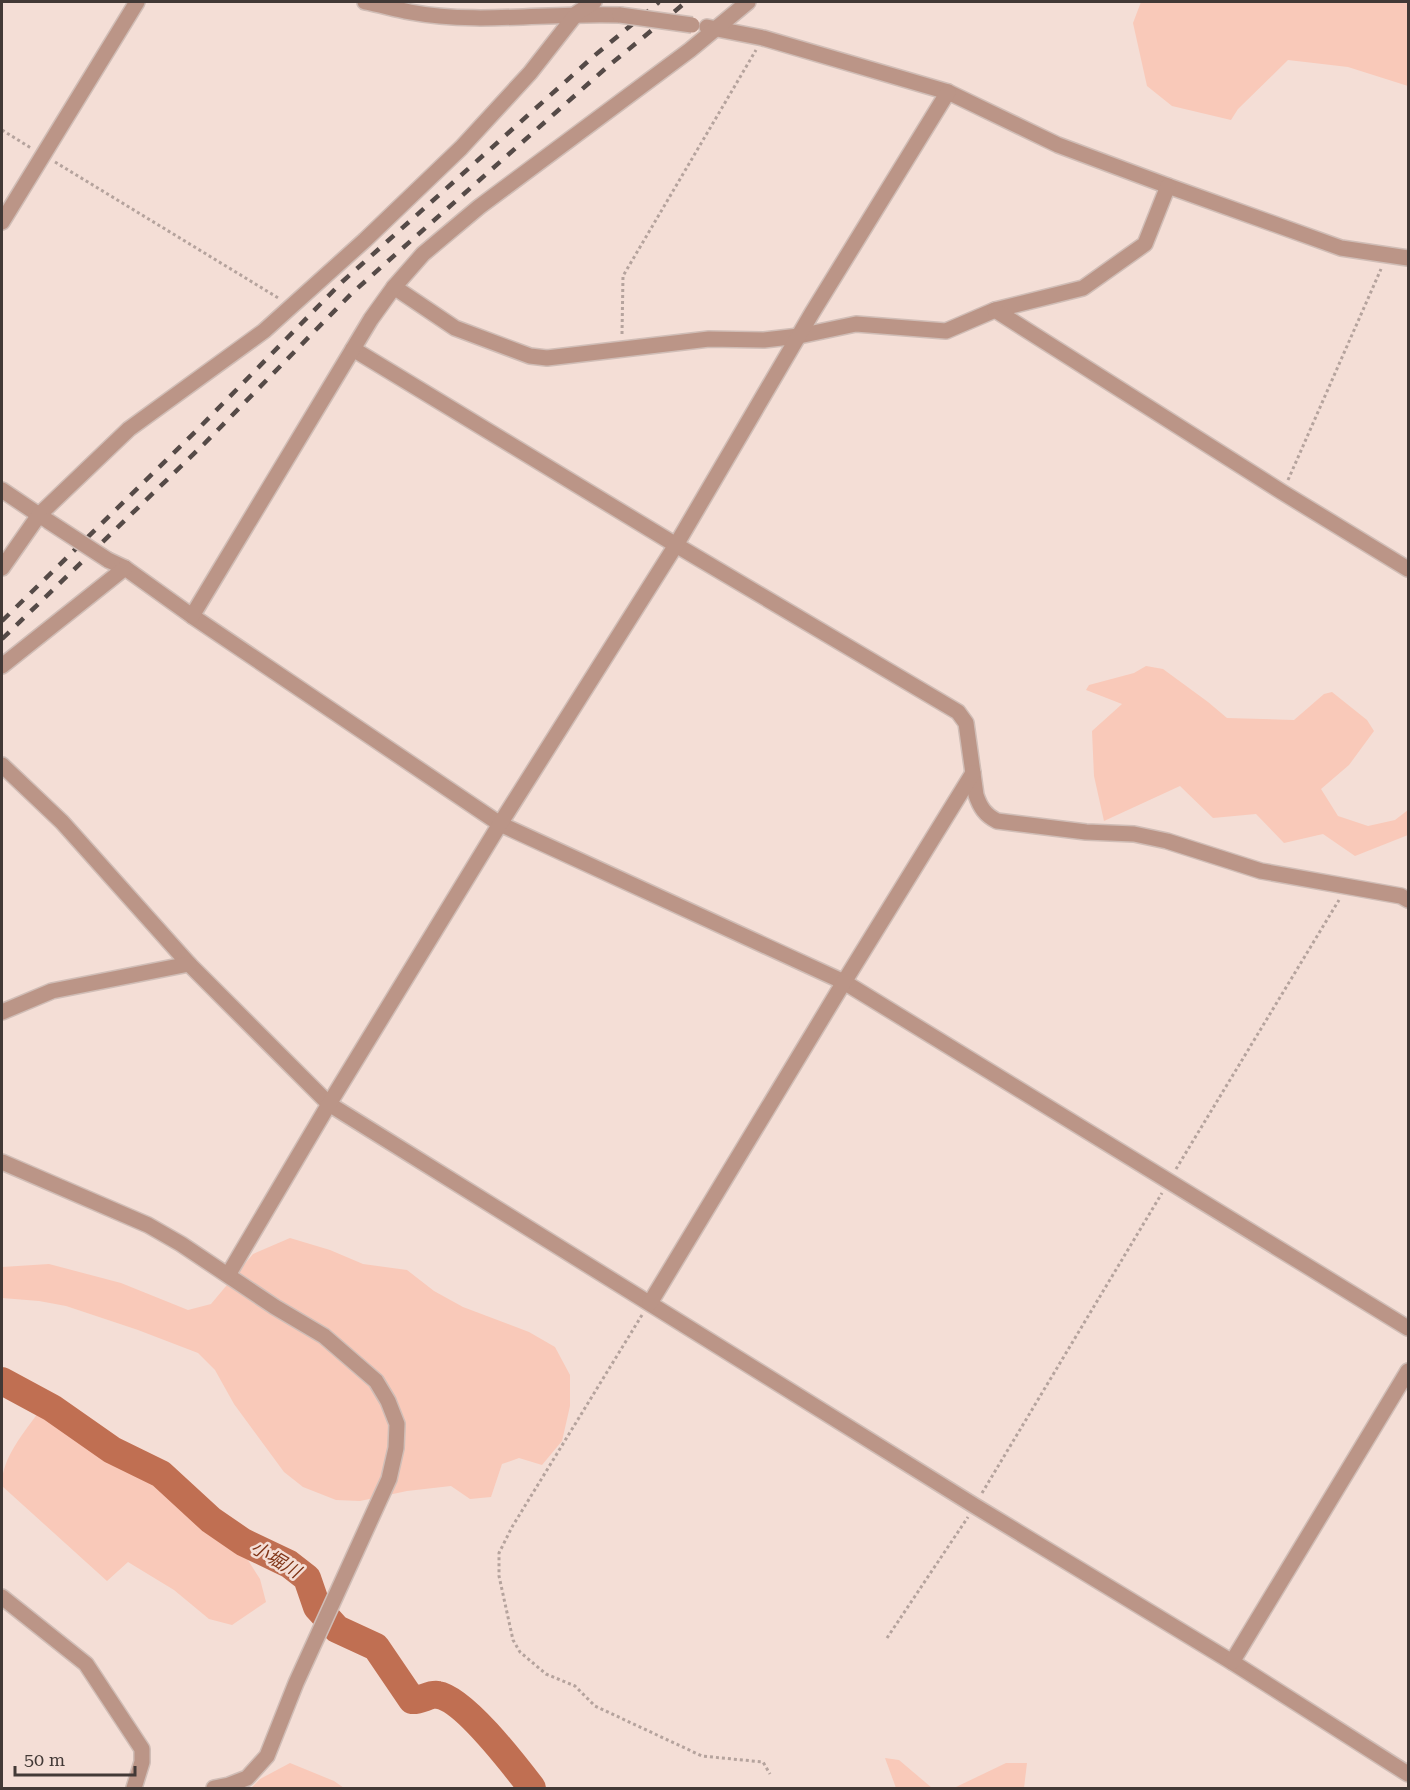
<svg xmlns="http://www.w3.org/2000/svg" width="1410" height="1790" viewBox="0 0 1410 1790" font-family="'Roboto Serif','Noto Sans JP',serif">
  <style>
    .green { fill: #f9c9b9 }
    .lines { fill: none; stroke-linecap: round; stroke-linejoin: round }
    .river { stroke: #c06f52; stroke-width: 28 }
    .minor-casing { stroke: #d0bdb6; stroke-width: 18 }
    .path { stroke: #b5a39d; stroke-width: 3; stroke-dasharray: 3 3; stroke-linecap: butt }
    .minor { stroke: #bb9587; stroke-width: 15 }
    .rail { stroke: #554a47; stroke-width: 4.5; stroke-dasharray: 10 10; stroke-linecap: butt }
    .minor-bridge-casing { stroke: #d0bdb6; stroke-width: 18; stroke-linecap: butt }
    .minor-bridge { stroke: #bb9587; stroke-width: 15 }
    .labels { text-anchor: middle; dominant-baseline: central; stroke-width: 5; stroke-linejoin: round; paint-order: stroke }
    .water-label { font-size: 18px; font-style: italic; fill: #813517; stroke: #f4ded6 }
  </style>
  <rect width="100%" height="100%" fill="#f4ded6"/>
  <g class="green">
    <path d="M 1141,2 L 1408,2 L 1408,86 L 1348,67 L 1288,60 L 1238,109 L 1231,120 L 1172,106 L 1147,86 L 1133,23 Z"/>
    <path d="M 1146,666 L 1163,669 L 1208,702 L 1227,718 L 1294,720 L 1324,694 L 1332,692 L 1367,720 L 1374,731 L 1349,765 L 1321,789 L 1338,816 L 1368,826 L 1395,820 L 1408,810 L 1408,835 L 1355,856 L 1323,834 L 1284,843 L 1256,814 L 1213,818 L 1180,786 L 1104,821 L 1094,776 L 1092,731 L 1122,704 L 1086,690 L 1089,685 L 1134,673 Z"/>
    <path d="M 290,1238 L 330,1250 L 363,1264 L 407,1270 L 434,1291 L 463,1307 L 529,1332 L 555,1347 L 570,1375 L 570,1406 L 562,1441 L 542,1465 L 519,1458 L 502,1464 L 491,1497 L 470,1499 L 451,1486 L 407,1491 L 360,1501 L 336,1500 L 303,1487 L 284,1472 L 234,1404 L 215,1370 L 198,1353 L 138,1330 L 66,1306 L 39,1301 L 2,1298 L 2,1267 L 49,1264 L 121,1283 L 188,1310 L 211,1304 L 253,1254 Z"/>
    <path d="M 40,1410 L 105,1457 L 153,1480 L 195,1517 L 244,1554 L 260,1579 L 266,1602 L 232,1625 L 209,1619 L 174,1590 L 128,1562 L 107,1581 L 2,1486 C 1,1458 25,1432 40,1410 Z"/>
    <path d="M 885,1758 L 899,1760 L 932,1788 L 896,1788 Z"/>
    <path d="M 290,1763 L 334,1781 L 344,1788 L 251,1788 L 260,1779 Z"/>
    <path d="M 1006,1763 L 1027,1763 L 1024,1788 L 954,1788 Z"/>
  </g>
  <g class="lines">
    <path class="river" d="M 2,1381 L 52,1408 L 112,1450 L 161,1474 L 211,1520 L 243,1542 L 289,1564 L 307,1578 L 317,1607 L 337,1629 L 376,1647 L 412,1700 C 421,1701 430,1693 438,1695 C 464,1699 515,1766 532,1788"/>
    <defs>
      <g id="minor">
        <path d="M 365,2 C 380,5 395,9 410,12 C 478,25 551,12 620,15"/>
        <path d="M 707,27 L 763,38 L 948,92 L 1058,145 L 1168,186 L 1341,248 L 1408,258"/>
        <path d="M 2,222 L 137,2"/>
        <path d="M 394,287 L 455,328 L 530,356 L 547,358 L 709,339 L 764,340 L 799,336 L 856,324 L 946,331 L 995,310 L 1083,288 L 1145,244 L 1168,186"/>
        <path d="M 995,310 L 1282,492 L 1408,569"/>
        <path d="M 353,349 L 676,545 L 958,712 L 966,723 L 976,795 C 980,807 985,815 997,821 L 1086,832 L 1134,834 L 1167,841 L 1261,871 L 1401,896 L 1408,900"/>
        <path d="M 2,490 L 45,519"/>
        <path d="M 108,560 L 125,568 L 192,616 L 500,824 L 844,982 L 1408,1328"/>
        <path d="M 2,568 L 39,515 L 129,429 L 264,331 L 365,240 L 461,148 L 530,73 L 577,13 L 594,2"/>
        <path d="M 192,616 L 371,319 L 394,287 L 423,254 L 479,207 L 690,50 L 748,2"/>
        <path d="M 2,666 L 125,568"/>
        <path d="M 2,765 L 62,822 L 189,964 L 329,1104 L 975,1506 L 1232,1662 L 1408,1774"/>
        <path d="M 2,1012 L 52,991 L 189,964"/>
        <path d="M 2,1162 L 148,1225 L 181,1244 L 275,1307 L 324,1336 L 376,1381 L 388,1401 L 397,1424 L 396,1448 L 389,1479 L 296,1683 L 267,1756 L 247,1778 L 229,1785 L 214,1788"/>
        <path d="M 228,1275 L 329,1104 L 500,824 L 676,545 L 812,313 L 948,92"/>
        <path d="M 650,1303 L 844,982 L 973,773"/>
        <path d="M 2,1597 L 86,1664 L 142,1749 L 142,1762 L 134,1788"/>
        <path d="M 1232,1662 L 1408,1371"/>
      </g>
    </defs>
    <use href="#minor" class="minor-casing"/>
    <g class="path">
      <path d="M 2,130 L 31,148"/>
      <path d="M 55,162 L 280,299"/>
      <path d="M 622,334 L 623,276 L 756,50"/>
      <path d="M 1288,480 L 1381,269"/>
      <path d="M 1176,1169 L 1339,900"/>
      <path d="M 642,1315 L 512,1527 L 499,1553 L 499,1576 L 513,1640 L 520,1652 L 546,1674 L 575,1686 L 595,1706 L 702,1756 L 763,1762 L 770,1774"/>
      <path d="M 982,1493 L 1162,1193"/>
      <path d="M 887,1638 L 968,1517"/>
    </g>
    <use href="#minor" class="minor"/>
    <g class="rail">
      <path d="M 2,621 L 195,432 L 342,282 L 594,56 L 659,2"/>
      <path d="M 2,639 L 204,444 L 352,293 L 606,68 L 686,2"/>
    </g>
    <defs>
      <g id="minor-bridge">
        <path d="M 620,15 L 692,25"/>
        <path d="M 48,521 L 108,560"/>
      </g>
    </defs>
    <use href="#minor-bridge" class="minor-bridge-casing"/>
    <use href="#minor-bridge" class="minor-bridge"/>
  </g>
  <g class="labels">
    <g class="water-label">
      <text transform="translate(276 1559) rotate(31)">小堀川</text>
    </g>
  </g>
  <rect width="1410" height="1790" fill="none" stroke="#423936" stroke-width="6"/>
  <path d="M15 1766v9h120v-9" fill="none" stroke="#423936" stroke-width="3"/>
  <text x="24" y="1766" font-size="18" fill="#423936" stroke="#f4ded6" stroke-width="4.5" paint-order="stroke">50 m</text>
</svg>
